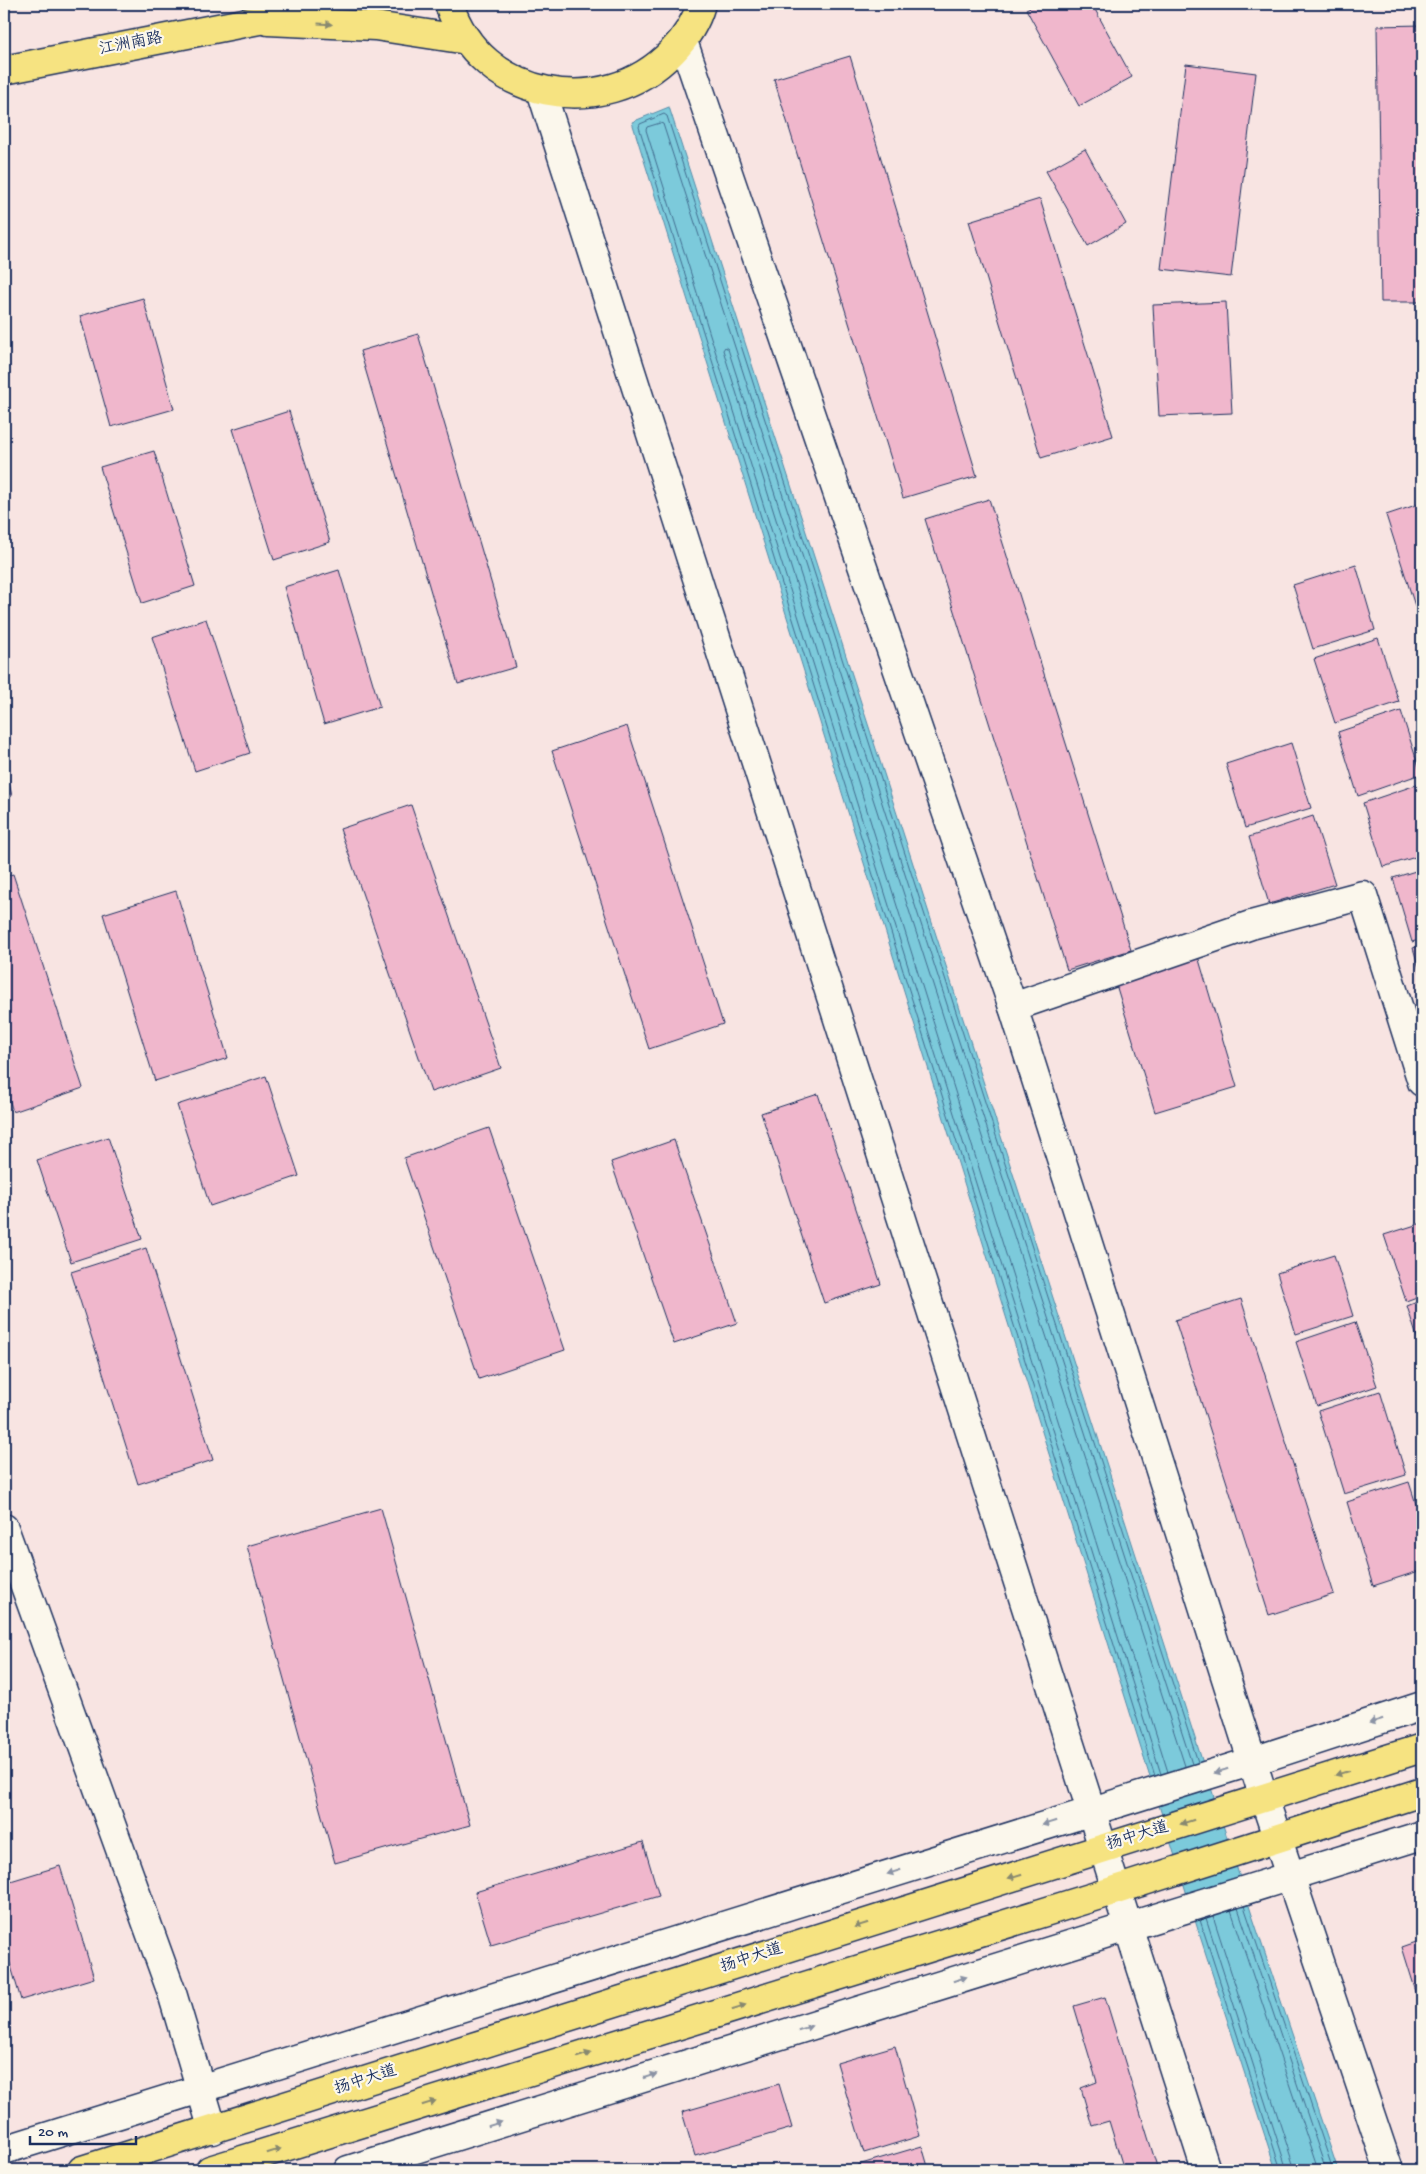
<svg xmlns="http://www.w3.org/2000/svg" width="1426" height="2174" viewBox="0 0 1426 2174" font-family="'Gochi Hand','LXGW WenKai TC',sans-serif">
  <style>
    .water { fill: #7ccadb; stroke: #558ca9 }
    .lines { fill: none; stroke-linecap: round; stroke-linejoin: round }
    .shore { stroke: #426d90; stroke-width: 1 }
    .building { fill: #f0b7cc; stroke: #1b2f5e }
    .minor-casing { stroke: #1b2f5e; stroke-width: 31 }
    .major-casing { stroke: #1b2f5e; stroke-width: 31 }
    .minor { stroke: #fbf7ec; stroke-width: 28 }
    .major { stroke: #f6e381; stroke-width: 28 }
    .oneway { fill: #888970 }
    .oneway2 { fill: #8b93a5 }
    .labels { text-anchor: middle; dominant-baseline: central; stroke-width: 4.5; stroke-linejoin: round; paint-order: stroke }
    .street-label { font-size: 16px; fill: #1b2f5e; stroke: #fbf7ec }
  </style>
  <rect width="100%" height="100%" fill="#f8e4e2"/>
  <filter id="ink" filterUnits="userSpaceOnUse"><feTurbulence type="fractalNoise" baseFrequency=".02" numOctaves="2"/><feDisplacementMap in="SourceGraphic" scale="10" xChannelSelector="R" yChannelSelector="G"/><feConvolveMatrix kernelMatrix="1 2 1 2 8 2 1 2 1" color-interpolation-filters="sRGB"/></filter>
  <g filter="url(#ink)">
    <path class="water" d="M 669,107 L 1252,1915 L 1338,2170 L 1276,2170 L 1199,1933 L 632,122 Z"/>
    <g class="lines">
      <g class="shore">
        <path d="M 1168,1772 L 723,350 L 725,347 L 728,349 L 1185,1766"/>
        <path d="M 1161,1774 L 646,130 L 647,127 L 660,123 L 663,124 L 1192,1764"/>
        <path d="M 1155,1776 L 639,127 L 640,124 L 664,114 L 667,116 L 1198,1762"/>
        <path d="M 1244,1906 L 1333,2170"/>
        <path d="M 1238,1908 L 1326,2170"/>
        <path d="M 1231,1910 L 1318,2170"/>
        <path d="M 1213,1916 L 1295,2170"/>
        <path d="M 1206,1918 L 1287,2170"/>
        <path d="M 1200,1920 L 1281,2170"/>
      </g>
    </g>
    <g class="building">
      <path d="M 1037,4 L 1092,4 L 1132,77 L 1079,106 L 1026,9 Z"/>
      <path d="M 1422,25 L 1422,302 L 1381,302 L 1377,26 Z"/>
      <path d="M 850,56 L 977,476 L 903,498 L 774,79 Z"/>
      <path d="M 1186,64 L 1256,73 L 1231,277 L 1161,269 Z"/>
      <path d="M 1085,149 L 1126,224 L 1088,246 L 1046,171 Z"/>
      <path d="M 1040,199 L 1113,436 L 1041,458 L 969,221 Z"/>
      <path d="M 143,298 L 174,409 L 111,427 L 80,316 Z"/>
      <path d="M 1226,302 L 1232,413 L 1159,416 L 1153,305 Z"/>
      <path d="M 418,334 L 516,667 L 458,684 L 360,351 Z"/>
      <path d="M 289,411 L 330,542 L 274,560 L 233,429 Z"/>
      <path d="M 154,451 L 195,586 L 142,603 L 100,467 Z"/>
      <path d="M 989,499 L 1131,950 L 1067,970 L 925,519 Z"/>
      <path d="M 1422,503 L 1422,628 L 1386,515 Z"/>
      <path d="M 1356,565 L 1375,630 L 1313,649 L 1293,585 Z"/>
      <path d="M 339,570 L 380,707 L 324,724 L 284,587 Z"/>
      <path d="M 206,619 L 250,753 L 195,771 L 152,637 Z"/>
      <path d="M 1378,638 L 1399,702 L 1335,723 L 1314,659 Z"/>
      <path d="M 1401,711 L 1421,774 L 1358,796 L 1338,732 Z"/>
      <path d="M 627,726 L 723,1024 L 649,1049 L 552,751 Z"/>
      <path d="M 1291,743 L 1311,808 L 1245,828 L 1226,764 Z"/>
      <path d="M 4,761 L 12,796 L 4,798 Z"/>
      <path d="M 1422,783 L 1422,855 L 1383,867 L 1363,803 Z"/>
      <path d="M 411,805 L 501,1068 L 431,1092 L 340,829 Z"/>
      <path d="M 1313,816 L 1335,884 L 1269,904 L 1249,837 Z"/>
      <path d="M 1422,869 L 1422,939 L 1412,942 L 1393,878 Z"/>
      <path d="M 13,874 L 83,1088 L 13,1112 L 4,1082 L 4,877 Z"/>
      <path d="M 176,891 L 228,1058 L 155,1081 L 103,914 Z"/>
      <path d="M 1422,945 L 1422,978 L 1413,948 Z"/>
      <path d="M 1197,953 L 1237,1087 L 1155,1112 L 1114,978 Z"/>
      <path d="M 266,1076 L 299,1176 L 210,1206 L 177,1105 Z"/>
      <path d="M 818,1094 L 881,1284 L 824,1303 L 761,1113 Z"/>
      <path d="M 489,1128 L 565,1350 L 479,1379 L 404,1158 Z"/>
      <path d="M 108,1137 L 142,1239 L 71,1262 L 37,1160 Z"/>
      <path d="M 674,1140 L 737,1323 L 674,1344 L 611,1162 Z"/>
      <path d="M 1422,1223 L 1422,1295 L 1406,1301 L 1384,1235 Z"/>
      <path d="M 146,1248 L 213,1460 L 138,1484 L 71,1272 Z"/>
      <path d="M 1334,1255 L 1353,1316 L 1296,1334 L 1277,1273 Z"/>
      <path d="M 1241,1299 L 1334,1594 L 1269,1615 L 1175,1320 Z"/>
      <path d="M 1422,1300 L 1422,1353 L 1407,1306 Z"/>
      <path d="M 1355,1322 L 1377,1386 L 1317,1406 L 1296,1342 Z"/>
      <path d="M 1380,1391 L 1406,1475 L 1344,1494 L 1318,1411 Z"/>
      <path d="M 1409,1482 L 1422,1523 L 1422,1570 L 1373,1586 L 1347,1502 Z"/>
      <path d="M 381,1508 L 470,1825 L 335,1863 L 247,1546 Z"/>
      <path d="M 643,1842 L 659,1896 L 491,1945 L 475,1892 Z"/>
      <path d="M 60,1866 L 94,1978 L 21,2000 L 4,1943 L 4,1883 Z"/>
      <path d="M 1422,1940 L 1422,2011 L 1402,1947 Z"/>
      <path d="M 1105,1997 L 1158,2170 L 1124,2170 L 1109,2121 L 1092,2126 L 1081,2088 L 1097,2082 L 1074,2006 Z"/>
      <path d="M 895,2046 L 920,2136 L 864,2153 L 837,2063 Z"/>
      <path d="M 779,2084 L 792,2128 L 695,2156 L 682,2112 Z"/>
      <path d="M 922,2146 L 929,2170 L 860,2170 L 858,2165 Z"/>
    </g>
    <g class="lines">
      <defs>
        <g id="minor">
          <path d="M 683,41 L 1013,1007 L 1264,1798 L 1389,2170"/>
          <path d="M 541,90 L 1206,2170"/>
          <path d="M 1013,1007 L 1251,925 L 1363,895 L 1422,1082"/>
          <path d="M 4,1528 L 172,1993 L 213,2130"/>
          <path d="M 4,2150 L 1253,1761 L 1422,1706"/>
          <path d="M 348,2170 L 1422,1835"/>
        </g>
        <g id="major">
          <path d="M 449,4 C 480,100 604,123 672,52 C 685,39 696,22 701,4"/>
          <path d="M 268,21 L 375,26 L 467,40"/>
          <path d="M 4,70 L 259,20 L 299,4"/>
          <path d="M 82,2170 L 1422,1748"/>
          <path d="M 210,2170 L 1116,1890 L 1422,1792"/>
        </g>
      </defs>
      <use href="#minor" class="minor-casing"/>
      <use href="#major" class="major-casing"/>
      <use href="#minor" class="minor"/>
      <use href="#major" class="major"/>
    </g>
    <defs><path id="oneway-solid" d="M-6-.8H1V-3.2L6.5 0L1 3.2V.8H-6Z" transform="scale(1.25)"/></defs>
    <g class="oneway">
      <use href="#oneway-solid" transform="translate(325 24) rotate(3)"/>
      <use href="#oneway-solid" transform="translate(1342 1773) rotate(163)"/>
      <use href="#oneway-solid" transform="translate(1187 1822) rotate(163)"/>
      <use href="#oneway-solid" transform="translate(1015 1876) rotate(162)"/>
      <use href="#oneway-solid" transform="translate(861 1925) rotate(162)"/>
      <use href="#oneway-solid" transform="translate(739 2007) rotate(-17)"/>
      <use href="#oneway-solid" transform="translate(584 2055) rotate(-17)"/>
      <use href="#oneway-solid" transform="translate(429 2103) rotate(-17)"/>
      <use href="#oneway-solid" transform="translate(274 2151) rotate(-17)"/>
    </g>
    <g class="oneway2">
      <use href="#oneway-solid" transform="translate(1376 1721) rotate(162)"/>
      <use href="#oneway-solid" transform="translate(1221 1771) rotate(163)"/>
      <use href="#oneway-solid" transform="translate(1049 1823) rotate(163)"/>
      <use href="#oneway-solid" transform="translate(894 1872) rotate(163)"/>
      <use href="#oneway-solid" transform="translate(960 1979) rotate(-17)"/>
      <use href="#oneway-solid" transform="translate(805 2028) rotate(-17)"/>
      <use href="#oneway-solid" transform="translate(650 2076) rotate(-17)"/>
      <use href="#oneway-solid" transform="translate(495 2124) rotate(-17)"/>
    </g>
  </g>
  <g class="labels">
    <g class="street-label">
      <text transform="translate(131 45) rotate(-11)">江洲南路</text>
      <text transform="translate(1138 1837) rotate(-17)">扬中大道</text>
      <text transform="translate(752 1959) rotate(-18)">扬中大道</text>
      <text transform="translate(366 2081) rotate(-18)">扬中大道</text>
    </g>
  </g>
  <rect width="1426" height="2174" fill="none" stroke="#fbf7ec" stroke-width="20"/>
  <rect x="10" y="10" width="1406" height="2154" fill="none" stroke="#1b2f5e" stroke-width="2" filter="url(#ink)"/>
  <path d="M30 2136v8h106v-8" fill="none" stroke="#1b2f5e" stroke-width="2.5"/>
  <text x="38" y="2136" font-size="15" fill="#1b2f5e" stroke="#fbf7ec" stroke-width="4" paint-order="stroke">20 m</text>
</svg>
